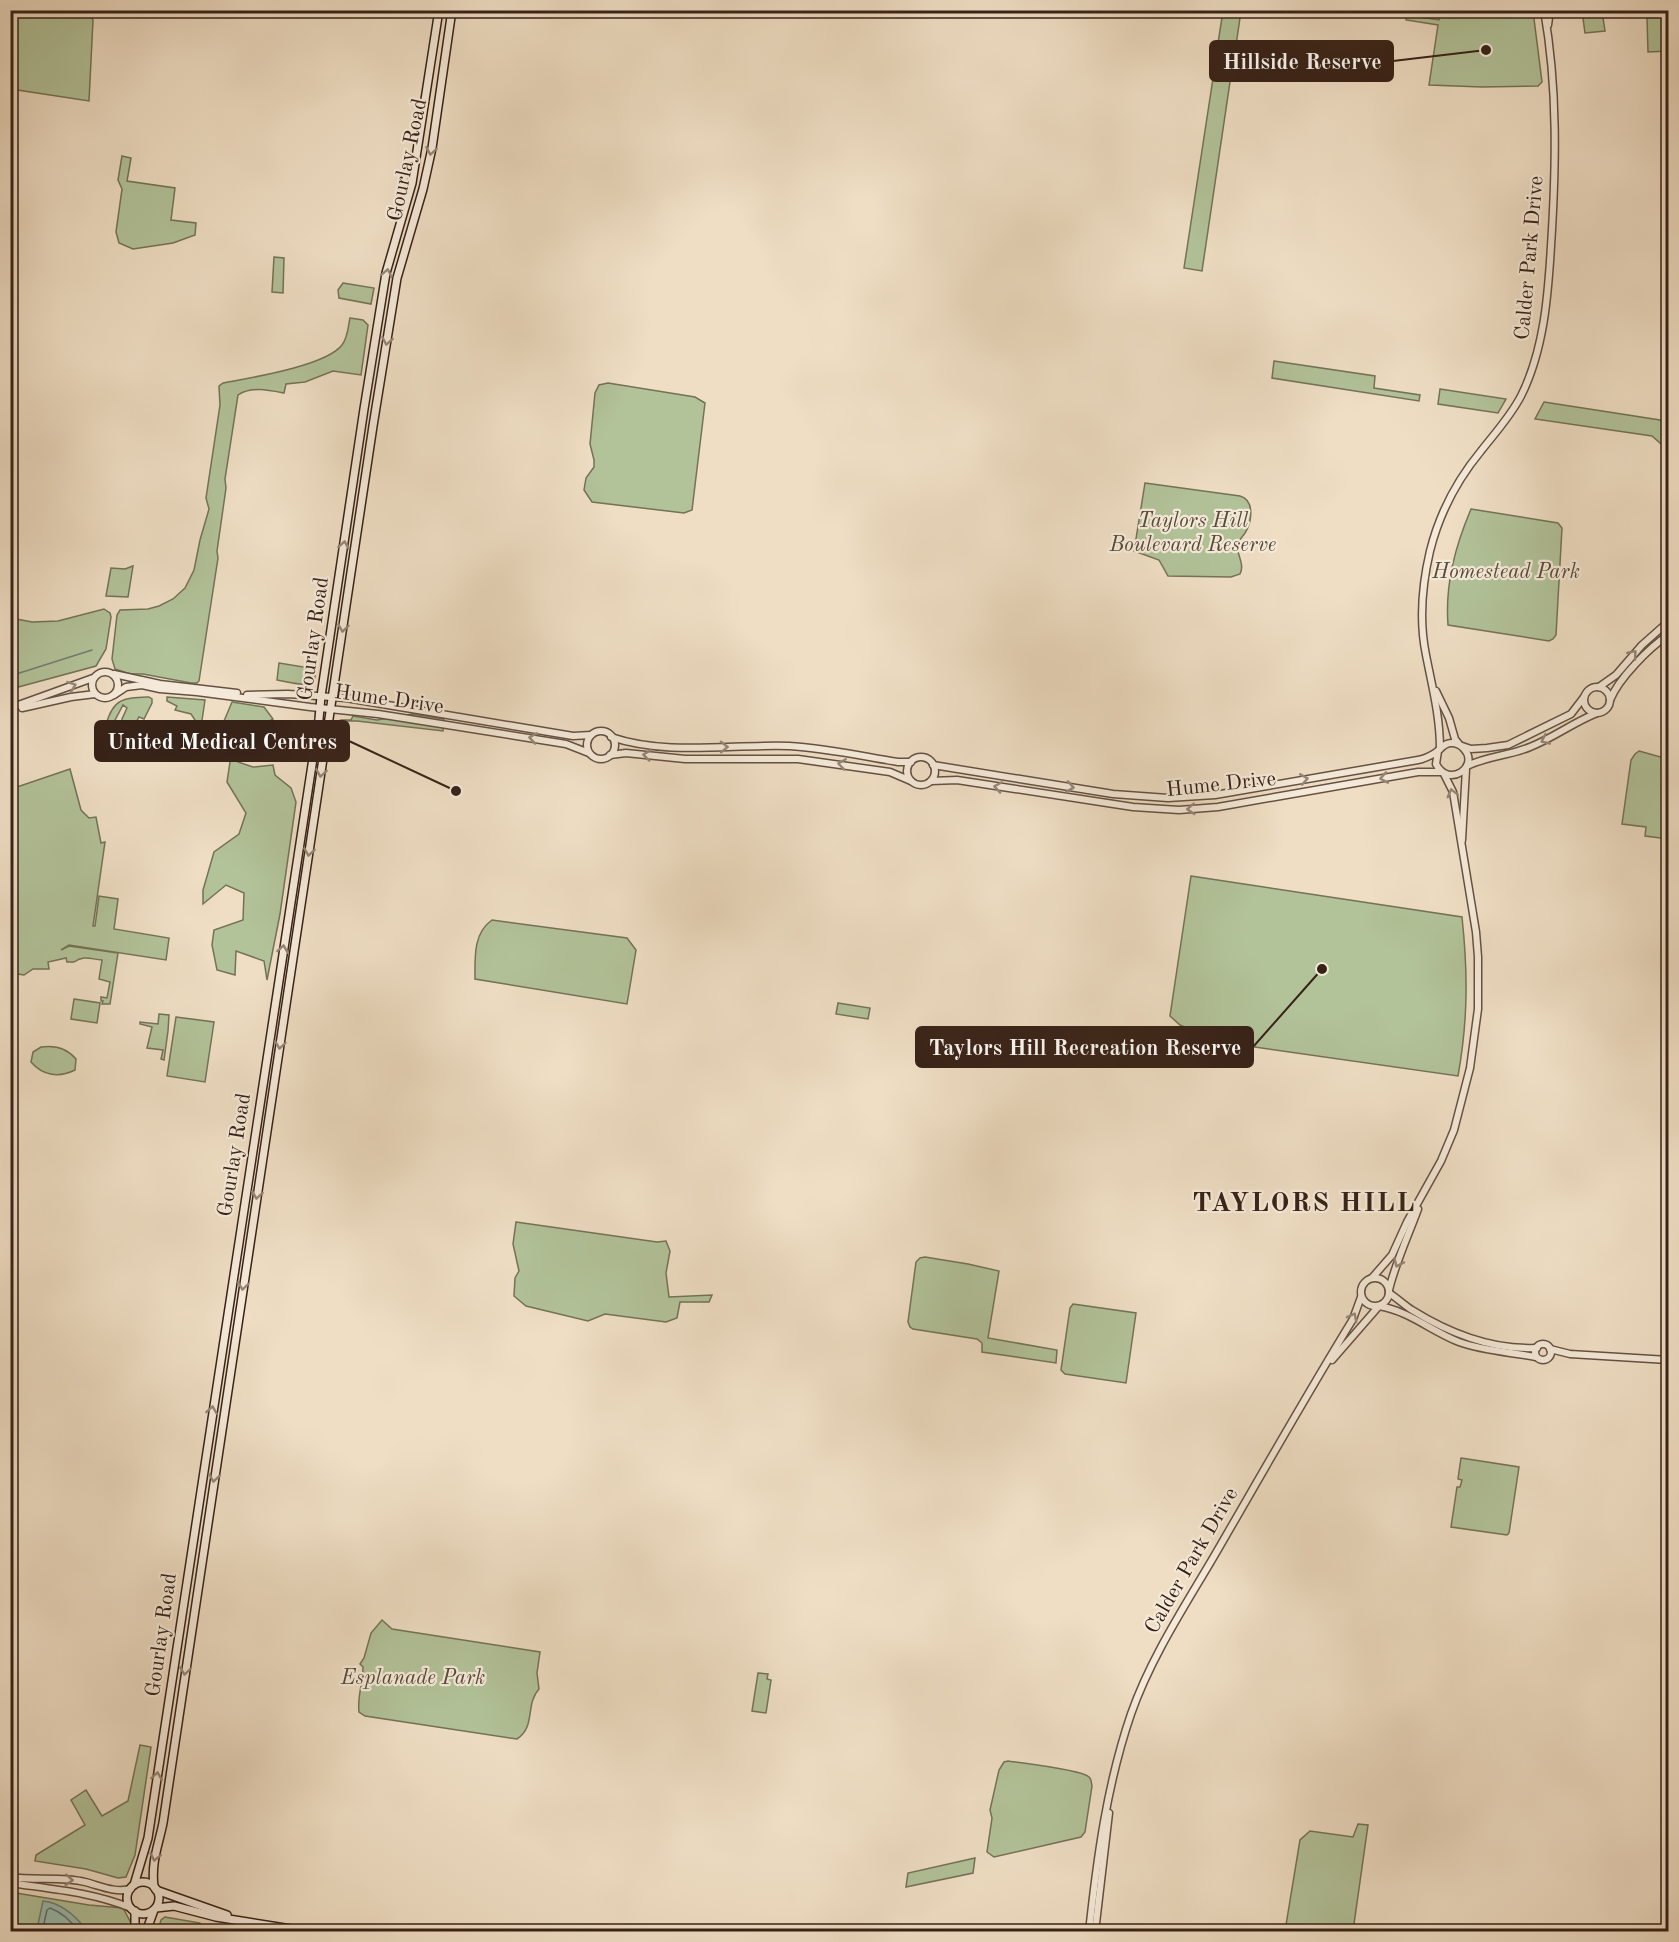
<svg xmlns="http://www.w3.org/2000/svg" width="1679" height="1942" viewBox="0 0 1679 1942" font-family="'Old Standard TT',serif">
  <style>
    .green { fill: #b2c299; stroke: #747258; stroke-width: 1.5 }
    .water { fill: #9abcb1; stroke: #727e74; stroke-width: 1.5 }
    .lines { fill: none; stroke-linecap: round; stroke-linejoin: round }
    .shore { stroke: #686f64; stroke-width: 1.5 }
    .stream { stroke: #727e74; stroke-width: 1.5 }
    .tertiary-casing { stroke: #655143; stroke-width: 9 }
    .secondary-casing { stroke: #372218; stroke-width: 10 }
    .tertiary { stroke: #f5ead9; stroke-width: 6 }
    .secondary { stroke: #f5ead9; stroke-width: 7 }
    .oneway { stroke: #968678 }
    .labels { text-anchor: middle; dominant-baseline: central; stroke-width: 4.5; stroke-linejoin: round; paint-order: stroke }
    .street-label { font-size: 21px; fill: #372218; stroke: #f5ead9 }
    .park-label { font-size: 21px; font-style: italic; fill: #564a38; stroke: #f5ead9 }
    .district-label { font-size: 27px; font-weight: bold; letter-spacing: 1.5px; fill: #372218; stroke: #f5ead9 }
    .leader { fill: none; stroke: #372218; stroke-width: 2 }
    .callout-dot { fill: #372218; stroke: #f5ead9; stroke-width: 2 }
    .callout { fill: #372218; stroke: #372218; stroke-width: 2 }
    .callout-label { font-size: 22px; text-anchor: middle; font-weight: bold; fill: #fff }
  </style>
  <rect width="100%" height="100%" fill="#efdec4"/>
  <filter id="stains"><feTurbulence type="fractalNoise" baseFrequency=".00333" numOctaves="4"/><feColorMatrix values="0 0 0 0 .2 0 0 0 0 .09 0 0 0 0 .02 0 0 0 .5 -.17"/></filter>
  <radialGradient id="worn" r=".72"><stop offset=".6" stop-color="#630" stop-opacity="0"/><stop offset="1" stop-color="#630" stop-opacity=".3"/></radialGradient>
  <g class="green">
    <path d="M 10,11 L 86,11 L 93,20 L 89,101 L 11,89 Z"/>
    <path d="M 1223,11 L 1241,11 L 1234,59 L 1216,56 Z"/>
    <path d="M 1440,11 L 1533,11 L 1542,82 L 1538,86 L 1482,87 L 1429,85 L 1438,25 L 1406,20 L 1407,15 L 1439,20 Z"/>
    <path d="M 1582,11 L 1602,11 L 1605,31 L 1585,33 Z"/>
    <path d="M 1668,17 L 1668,51 L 1648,52 L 1647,18 Z"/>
    <path d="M 1214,72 L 1231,75 L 1202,271 L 1184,268 Z"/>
    <path d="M 122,156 L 131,158 L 127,181 L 175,188 L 171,220 L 196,223 L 195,235 L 173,243 L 133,249 L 119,243 L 116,232 L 122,189 L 118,180 Z"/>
    <path d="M 274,257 L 284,258 L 283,293 L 272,292 Z"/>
    <path d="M 343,283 L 374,288 L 371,304 L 339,298 L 338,290 Z"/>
    <path d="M 350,318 L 363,320 L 368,325 L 361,375 L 333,371 L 305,382 L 286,384 L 284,393 C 269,390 251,386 238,395 L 225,479 L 226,488 L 217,551 L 218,558 L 199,681 L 197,683 L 191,683 L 143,674 L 130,674 L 115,669 L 112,659 L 117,615 L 120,610 L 148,609 L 159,606 L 173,599 L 185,588 L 194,570 L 200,540 L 209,509 L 206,498 L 220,405 L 219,386 L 223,383 C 249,378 326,366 342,345 C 348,337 348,327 350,318 Z"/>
    <path d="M 1274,361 L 1375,376 L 1374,388 L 1420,395 L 1419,401 L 1272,378 Z"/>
    <path d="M 608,383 L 695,397 L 705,403 L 692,510 L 684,513 L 592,502 L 584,490 L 586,478 L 594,467 L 594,460 L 590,444 L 595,393 L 599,385 Z"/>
    <path d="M 1440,389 L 1506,399 L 1498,413 L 1438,404 Z"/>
    <path d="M 1544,402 L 1660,420 L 1668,427 L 1668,450 L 1652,436 L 1535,419 Z"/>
    <path d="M 1145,483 L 1240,496 C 1255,500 1252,522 1245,533 C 1242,537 1239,540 1237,545 C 1237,555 1245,564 1240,574 L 1231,577 L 1168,576 L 1159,560 L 1134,551 Z"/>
    <path d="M 1471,509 L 1558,523 L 1562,528 L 1556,635 L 1553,639 L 1549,641 L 1448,625 C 1445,584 1455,547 1471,509 Z"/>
    <path d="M 133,566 L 128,597 L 106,596 L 111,568 L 125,569 Z"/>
    <path d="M 104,609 L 110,613 L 111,617 L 106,649 L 96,666 L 11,689 L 11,618 L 32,622 L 58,621 Z"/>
    <path d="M 279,663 L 316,669 L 314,682 C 304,687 288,682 277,680 Z"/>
    <path d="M 149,697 L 152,699 L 152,703 L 144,719 L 139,717 L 133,728 L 126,728 L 122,724 L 122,719 L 127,708 L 123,705 L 114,722 L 109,726 L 106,725 C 113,698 124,698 149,697 Z"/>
    <path d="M 167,697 L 205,700 L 201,727 L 195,726 L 195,720 L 191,714 L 175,710 L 177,706 L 167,701 Z"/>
    <path d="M 232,702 L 264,707 L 273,719 L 241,739 L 238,762 L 253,767 L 273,765 L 275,775 L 291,788 L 296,802 L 280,914 L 267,980 L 264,961 L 236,951 L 235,975 L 217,970 L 212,945 L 214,930 L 243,920 L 244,893 L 226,885 L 203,904 L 203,890 L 214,852 L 239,834 L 246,813 L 227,782 L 230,762 L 224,721 Z"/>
    <path d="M 412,714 L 444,719 L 443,731 L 357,721 L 339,721 L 341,720 L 351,720 L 353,716 L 377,720 Z"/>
    <path d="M 1639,751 L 1668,759 L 1668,839 L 1645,836 L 1646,827 L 1622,824 L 1631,760 L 1635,754 Z"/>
    <path d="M 70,769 L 81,810 L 89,818 L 96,817 L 101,843 L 105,842 L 93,926 L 95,926 L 99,896 L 118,899 L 114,929 L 169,938 L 166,960 L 69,945 L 61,950 L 69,946 L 118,953 L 110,1004 L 102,1004 L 103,1001 L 101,1001 L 101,997 L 107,998 L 110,982 L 99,979 L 102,960 C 90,959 84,955 74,962 L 67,962 L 66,958 L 48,962 L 49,969 L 33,969 L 24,975 L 11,973 L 11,789 Z"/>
    <path d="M 1191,876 L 1462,917 C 1468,973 1468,1020 1458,1076 L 1220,1042 L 1180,1025 L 1170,1016 Z"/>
    <path d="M 492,920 L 627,938 L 636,950 L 627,1004 L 475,979 C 475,958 473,933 492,920 Z"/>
    <path d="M 74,999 L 100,1003 L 97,1023 L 71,1019 Z"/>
    <path d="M 838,1003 L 870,1008 L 868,1019 L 836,1014 Z"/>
    <path d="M 159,1014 L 169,1015 L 168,1031 L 164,1060 L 161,1059 L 163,1050 L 147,1048 L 152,1027 L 140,1024 L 140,1022 L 158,1024 Z"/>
    <path d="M 176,1017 L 214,1022 L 205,1082 L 167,1076 Z"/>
    <path d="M 41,1047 C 55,1045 67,1048 76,1059 L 75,1070 C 59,1078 43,1076 31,1062 L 33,1052 Z"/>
    <path d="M 516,1222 L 657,1242 L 666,1241 L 670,1251 L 666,1273 L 669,1297 L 712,1295 L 709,1302 L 680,1302 L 677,1318 L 666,1322 L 605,1314 L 588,1321 L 526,1306 L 514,1296 L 515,1278 L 519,1271 L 513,1244 Z"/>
    <path d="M 925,1257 L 968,1264 L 999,1271 L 988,1338 L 1057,1350 L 1056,1363 L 982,1352 L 982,1343 L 977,1339 L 913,1329 L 910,1327 L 908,1322 L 916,1262 L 920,1258 Z"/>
    <path d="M 1073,1304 L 1136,1313 L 1126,1383 L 1065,1374 L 1061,1370 L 1070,1308 Z"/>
    <path d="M 1461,1458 L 1519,1467 L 1509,1533 L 1507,1535 L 1451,1527 L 1457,1487 L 1460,1487 L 1462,1480 L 1458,1479 Z"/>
    <path d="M 382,1620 L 392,1629 L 540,1652 L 537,1673 L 539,1689 C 525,1704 536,1727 517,1739 L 365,1716 L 359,1712 C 357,1697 363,1683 363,1667 L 360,1664 L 364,1658 L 371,1633 Z"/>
    <path d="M 758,1673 L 768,1674 L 767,1679 L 771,1680 L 766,1713 L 752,1711 Z"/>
    <path d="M 140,1745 L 151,1747 L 135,1855 L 126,1877 L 118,1878 L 86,1869 L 35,1861 L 36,1855 L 85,1825 L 71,1800 L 86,1790 L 102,1816 L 128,1801 Z"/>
    <path d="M 1008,1761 C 1022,1763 1082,1770 1089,1777 C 1092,1780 1091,1782 1092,1786 L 1085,1832 L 1081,1837 L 994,1857 L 987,1852 L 992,1818 L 990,1810 L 999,1770 L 1004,1762 Z"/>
    <path d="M 1358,1824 L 1368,1825 L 1353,1931 L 1285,1931 L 1300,1840 L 1310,1831 L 1353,1837 Z"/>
    <path d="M 975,1858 L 973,1873 L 906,1887 L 908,1873 Z"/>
    <path d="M 10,1892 L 89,1905 L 123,1908 L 132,1925 L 131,1931 L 11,1931 Z"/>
    <path d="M 165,1917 L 200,1923 L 198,1931 L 158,1931 L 161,1920 Z"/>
  </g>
  <path class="water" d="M 43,1901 C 62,1903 76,1916 87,1931 L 24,1931 L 37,1929 Z"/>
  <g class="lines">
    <path class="shore" d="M 42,1932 L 47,1910 L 50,1908 C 61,1912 72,1922 79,1932"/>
    <path class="stream" d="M 10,676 L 92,650"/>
    <defs>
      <g id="tertiary">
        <path d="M 1548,25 L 1550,10"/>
        <circle cx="105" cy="685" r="13"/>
        <path d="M 114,674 L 160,684 L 237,693"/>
        <circle cx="1597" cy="700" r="13"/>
        <path d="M 1599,687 L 1616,675 L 1642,645 L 1668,622"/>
        <path d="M 1436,691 L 1449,718 L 1455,739 L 1459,744"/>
        <path d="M 114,695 L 126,687 L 142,685 L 160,689 L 197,692 L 310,707 L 378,714 L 566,744 L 589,753"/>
        <path d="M 247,695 L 288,694 L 346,698 L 573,736 L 591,735"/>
        <path d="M 1610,700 C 1619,678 1649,648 1668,635"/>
        <path d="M 10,708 L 93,678"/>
        <path d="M 22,708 L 71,697 L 95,694"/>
        <circle cx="601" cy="745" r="14"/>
        <path d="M 611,737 C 667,756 731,744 789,746 C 826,748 861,756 898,762 L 911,762"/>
        <path d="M 1462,746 L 1471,749 L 1487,748 L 1508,745 L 1571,714 L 1584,697"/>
        <path d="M 1440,749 C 1440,716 1432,686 1426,655 C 1419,621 1422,585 1430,551 C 1439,515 1457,480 1481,451 C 1495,433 1510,417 1521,396 C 1544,350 1548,296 1551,246 C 1556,168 1558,88 1544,10"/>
        <path d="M 610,755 L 626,753 L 685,759 L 798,759 L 890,772 L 911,781"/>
        <circle cx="921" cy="771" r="14"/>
        <path d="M 933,765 L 1113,794 L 1168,798 L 1215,795 L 1418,760 C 1424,759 1430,756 1435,753 C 1441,749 1444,743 1451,743 C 1456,743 1461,745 1464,749 C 1480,766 1449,789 1436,764 L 1438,751"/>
        <path d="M 1467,766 C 1487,756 1509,756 1530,747 C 1553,738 1574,722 1597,713"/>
        <path d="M 931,781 L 957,780 L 1133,807 L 1179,810 L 1218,807 L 1418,772 L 1441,772"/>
        <path d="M 1462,840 L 1466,769"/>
        <circle cx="1375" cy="1292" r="14"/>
        <path d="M 1372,1278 L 1392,1255 L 1407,1222 L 1441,1161 L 1454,1130 L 1470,1068 L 1478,1009 L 1478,957 L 1476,932 L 1453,792 L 1444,774"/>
        <path d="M 1389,1290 C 1395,1264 1409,1234 1418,1209"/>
        <path d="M 1389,1293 C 1397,1298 1404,1305 1412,1310 C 1449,1333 1492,1350 1537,1348"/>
        <path d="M 1379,1306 C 1409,1311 1431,1331 1459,1342 C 1484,1351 1510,1352 1536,1357"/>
        <circle cx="1543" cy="1352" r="8"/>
        <path d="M 1550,1349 L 1570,1354 L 1668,1360"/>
        <path d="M 1332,1360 L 1379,1306"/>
        <path d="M 10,1877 C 35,1881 61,1876 85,1882 C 101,1886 114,1893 131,1889"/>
        <path d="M 10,1883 C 51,1889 92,1892 131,1908"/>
        <path d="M 1089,1932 C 1097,1858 1107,1784 1131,1714 C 1152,1654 1189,1600 1220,1546 C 1264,1470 1307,1394 1353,1319 L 1361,1297"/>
        <path d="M 1095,1932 L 1109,1813"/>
      </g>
      <g id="secondary">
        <circle cx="143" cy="1898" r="16"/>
        <path d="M 134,1885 L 148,1838 L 319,719 L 321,696 L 364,409 L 386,273 L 412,183 L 439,10"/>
        <path d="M 154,1887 C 151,1862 158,1847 163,1823 L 373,426 L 397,278 L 423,189 L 432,148 L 452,10"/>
        <path d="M 156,1890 L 227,1915"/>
        <path d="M 156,1908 L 174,1906 L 216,1917 L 310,1932"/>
        <path d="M 135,1911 L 135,1932"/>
        <path d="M 146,1932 L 154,1910"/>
      </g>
    </defs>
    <use href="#tertiary" class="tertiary-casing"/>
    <use href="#secondary" class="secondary-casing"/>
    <use href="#tertiary" class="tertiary"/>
    <use href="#secondary" class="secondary"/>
  </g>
  <defs><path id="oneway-chevron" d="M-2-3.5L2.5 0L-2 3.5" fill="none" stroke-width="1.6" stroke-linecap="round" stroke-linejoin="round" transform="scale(1.5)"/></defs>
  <g class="oneway">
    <use href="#oneway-chevron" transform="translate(431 151) rotate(100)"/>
    <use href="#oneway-chevron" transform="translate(387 273) rotate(-78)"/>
    <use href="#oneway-chevron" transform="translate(387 341) rotate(100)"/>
    <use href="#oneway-chevron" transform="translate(344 545) rotate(-81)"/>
    <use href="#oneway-chevron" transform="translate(343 628) rotate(98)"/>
    <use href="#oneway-chevron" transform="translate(1633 654) rotate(-49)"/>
    <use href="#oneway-chevron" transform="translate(72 686) rotate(-20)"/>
    <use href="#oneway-chevron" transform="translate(533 738) rotate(-171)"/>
    <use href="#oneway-chevron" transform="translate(1545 740) rotate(155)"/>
    <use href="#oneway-chevron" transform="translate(724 747) rotate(-1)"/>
    <use href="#oneway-chevron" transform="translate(647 755) rotate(-173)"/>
    <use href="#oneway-chevron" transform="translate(842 764) rotate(-172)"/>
    <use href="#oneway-chevron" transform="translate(321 773) rotate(99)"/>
    <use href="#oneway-chevron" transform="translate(1384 778) rotate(170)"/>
    <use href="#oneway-chevron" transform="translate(1304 779) rotate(-10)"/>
    <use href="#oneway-chevron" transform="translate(998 787) rotate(-171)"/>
    <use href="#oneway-chevron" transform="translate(1070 787) rotate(9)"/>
    <use href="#oneway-chevron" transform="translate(1452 793) rotate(-104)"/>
    <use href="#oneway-chevron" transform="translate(1191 809) rotate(177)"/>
    <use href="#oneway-chevron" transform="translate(309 852) rotate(99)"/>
    <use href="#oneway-chevron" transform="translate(283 949) rotate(-81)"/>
    <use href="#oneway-chevron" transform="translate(280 1045) rotate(98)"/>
    <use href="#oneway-chevron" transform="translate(257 1195) rotate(99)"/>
    <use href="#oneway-chevron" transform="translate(1398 1263) rotate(114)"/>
    <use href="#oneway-chevron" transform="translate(243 1286) rotate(98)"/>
    <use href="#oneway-chevron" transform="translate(1353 1317) rotate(-62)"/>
    <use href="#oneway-chevron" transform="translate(212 1410) rotate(-81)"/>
    <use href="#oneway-chevron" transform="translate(214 1478) rotate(99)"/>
    <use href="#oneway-chevron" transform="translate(185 1671) rotate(98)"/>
    <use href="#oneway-chevron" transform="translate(157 1776) rotate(-82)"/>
    <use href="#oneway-chevron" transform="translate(155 1857) rotate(102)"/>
    <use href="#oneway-chevron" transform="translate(69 1880) rotate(4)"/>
  </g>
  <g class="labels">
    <g class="street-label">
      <text transform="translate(408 160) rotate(-78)">Gourlay Road</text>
      <text transform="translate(1530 258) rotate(-85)">Calder Park Drive</text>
      <text transform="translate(314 639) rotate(-82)">Gourlay Road</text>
      <text transform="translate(389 700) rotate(8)">Hume Drive</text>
      <text transform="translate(1221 785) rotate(-6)">Hume Drive</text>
      <text transform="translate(235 1155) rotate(-81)">Gourlay Road</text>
      <text transform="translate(1192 1561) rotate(-60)">Calder Park Drive</text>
      <text transform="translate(162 1635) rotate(-82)">Gourlay Road</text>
    </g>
    <g class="park-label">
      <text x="1193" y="521">Taylors Hill<tspan x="1193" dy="24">Boulevard Reserve</tspan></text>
      <text x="1506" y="572">Homestead Park</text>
      <text x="413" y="1678">Esplanade Park</text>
    </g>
    <g class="district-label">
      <text x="1304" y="1203">TAYLORS HILL</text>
    </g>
  </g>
  <path class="leader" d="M1486 50L1393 61M456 791L349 741M1322 969L1253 1047"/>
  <g class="callout-dot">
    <circle cx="1486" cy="50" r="6"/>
    <circle cx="456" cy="791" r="6"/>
    <circle cx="1322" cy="969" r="6"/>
  </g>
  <g class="callout">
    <rect x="1210" y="41" width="183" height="40" rx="6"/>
    <rect x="95" y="721" width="254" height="40" rx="6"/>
    <rect x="916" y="1027" width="337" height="40" rx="6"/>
  </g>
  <g class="callout-label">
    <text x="1302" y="69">Hillside Reserve</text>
    <text x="222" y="749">United Medical Centres</text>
    <text x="1085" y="1055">Taylors Hill Recreation Reserve</text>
  </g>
  <rect width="1679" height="1942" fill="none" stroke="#efdec4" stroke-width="36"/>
  <rect x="12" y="12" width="1655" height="1918" fill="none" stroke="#372218" stroke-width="3"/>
  <rect x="18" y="18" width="1643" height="1906" fill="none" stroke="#372218" stroke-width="1.5"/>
  <rect width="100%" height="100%" filter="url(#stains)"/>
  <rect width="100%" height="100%" fill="url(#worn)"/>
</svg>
